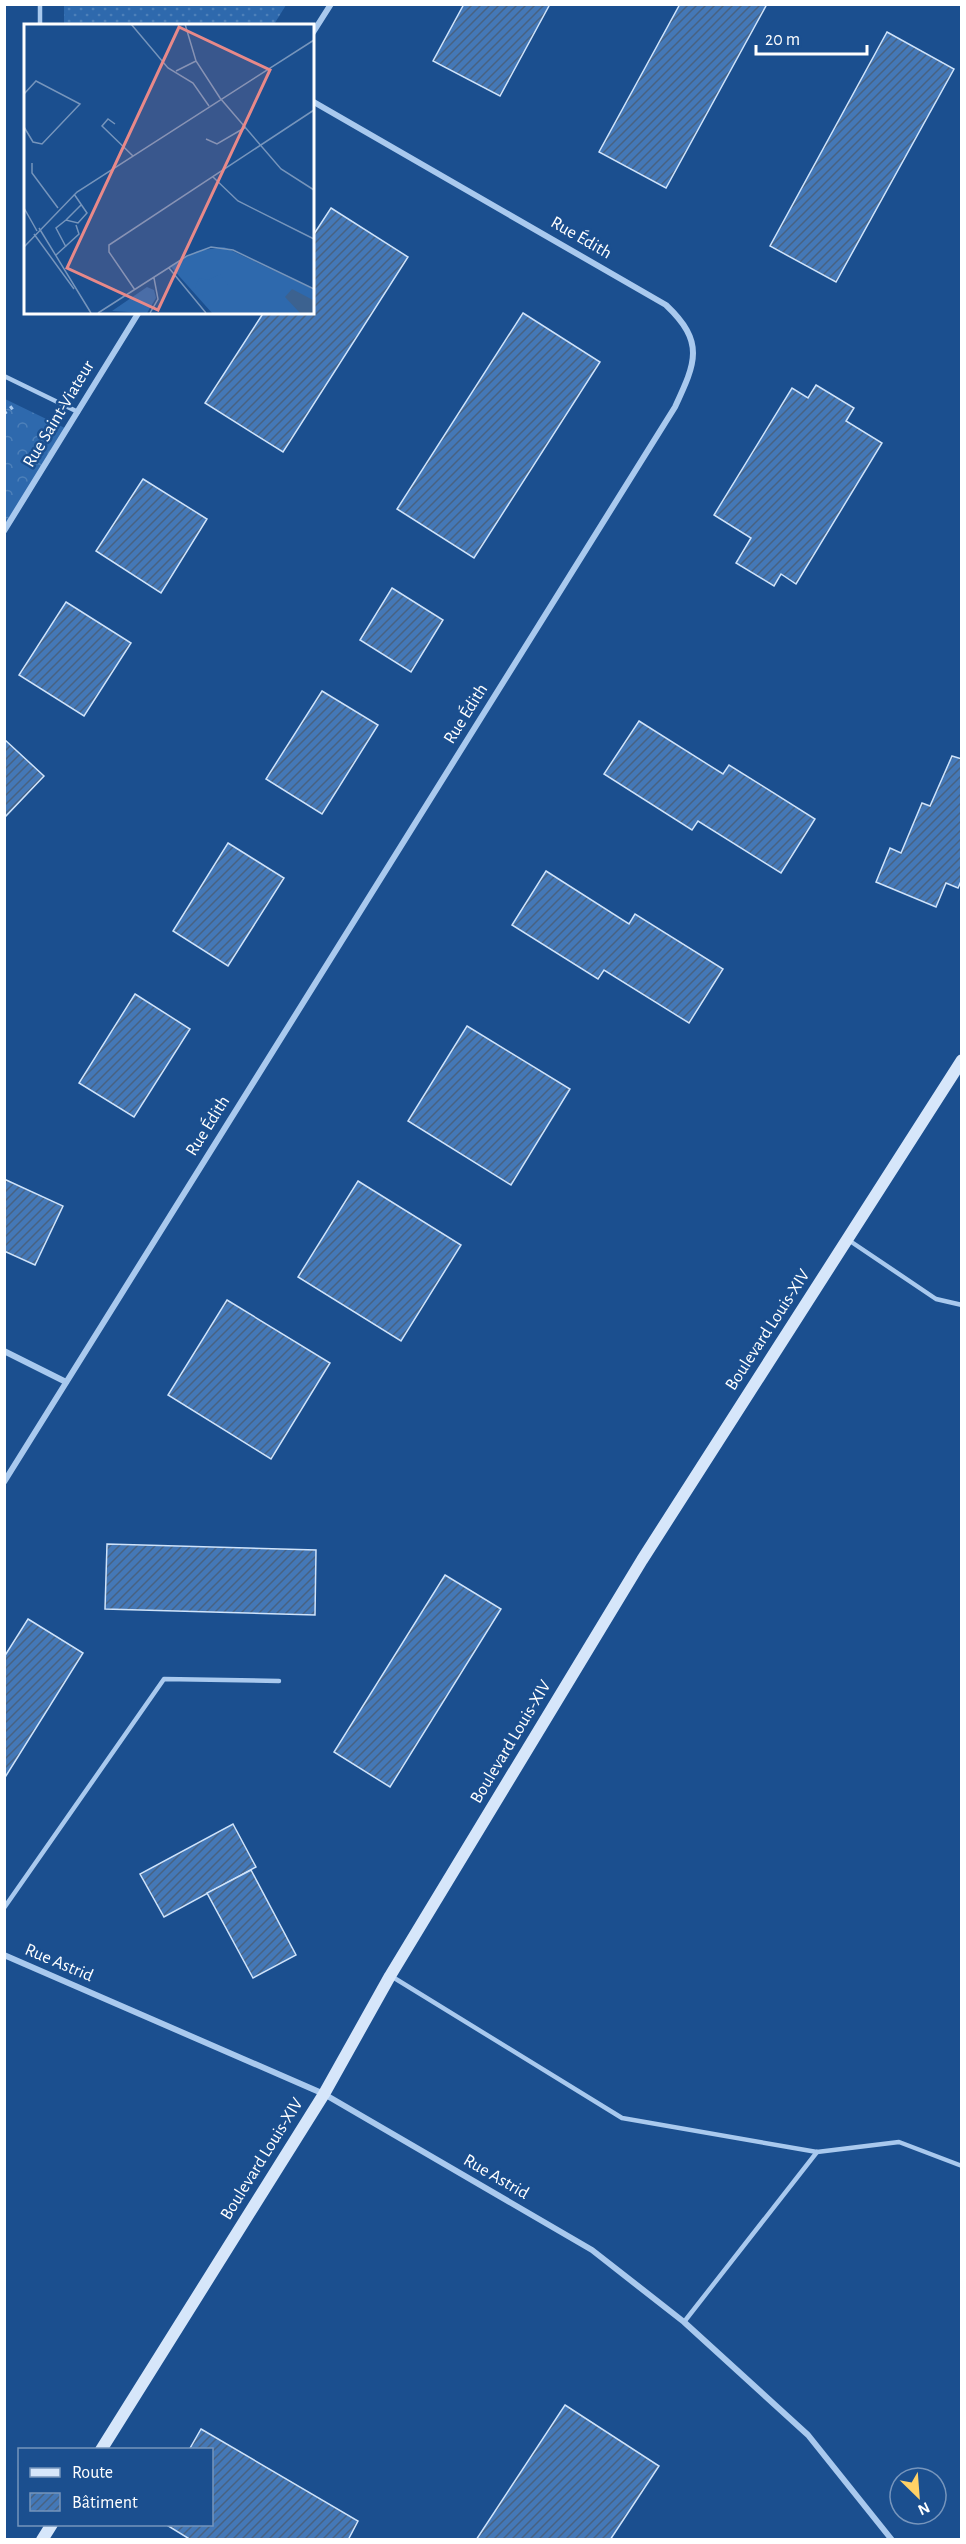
<svg xmlns="http://www.w3.org/2000/svg" width="966" height="2544" viewBox="0 0 966 2544" font-family="'Alegreya Sans',sans-serif">
  <style>
    .grass { fill: url(#grass-dots) }
    .park { fill: url(#park-crowns) }
    .building { fill: url(#building-hatch); stroke: #cfe3fa; stroke-width: 1.5 }
    .lines { fill: none; stroke-linecap: round; stroke-linejoin: round }
    .path { stroke: #a9c9ee; stroke-width: 4; stroke-dasharray: 3 4.5; stroke-linecap: butt }
    .lane { stroke: #a9c9ee; stroke-width: 4.5 }
    .street { stroke: #a9c9ee; stroke-width: 6 }
    .secondary { stroke: #d6e6fa; stroke-width: 12 }
    .labels { text-anchor: middle; dominant-baseline: central; stroke-width: 5; stroke-linejoin: round; paint-order: stroke }
    .street-label { font-size: 18px; fill: #fff; stroke: #1b4f8f }
    .inset-road { fill: none; stroke: #7695bc; stroke-width: 1.5 }
    .view { fill: #e88989; fill-opacity: 0.15; stroke: #e88989; stroke-width: 3 }
    .inset-edge { fill: none; stroke: #fff; stroke-width: 3 }
  </style>
  <defs>
    <pattern id="grass-dots" width="8" height="8" patternUnits="userSpaceOnUse" patternTransform="scale(1.5)"><rect width="8" height="8" fill="#2e69ad"/><path d="M2 2h.1M6 6h.1" fill="none" stroke="#4d80b9" stroke-width="1.8" stroke-linecap="round"/></pattern>
    <pattern id="park-crowns" width="20" height="18" patternUnits="userSpaceOnUse" patternTransform="scale(1.5)"><rect width="20" height="18" fill="#2e69ad"/><path d="M2 6a3 3 0 1 1 6 0M12 15a3 3 0 1 1 6 0" fill="none" stroke="#4d80b9"/></pattern>
    <pattern id="building-hatch" width="6" height="6" patternUnits="userSpaceOnUse" patternTransform="scale(1.5)"><rect width="6" height="6" fill="#4478b7"/><path d="M-1 1l2-2M0 6l6-6M5 7l2-2" fill="none" stroke="#486282"/></pattern>
  </defs>
  <rect width="100%" height="100%" fill="#1b4f8f"/>
  <path class="grass" d="M 64,5 L 64,4 L 286,5 L 273,26 L 64,25 Z"/>
  <path class="park" d="M 5,399 L 67,429 L 5,531 Z"/>
  <g class="building">
    <path d="M 464,4 L 550,4 L 500,96 L 433,61 Z"/>
    <path d="M 680,4 L 767,4 L 666,188 L 599,152 Z"/>
    <path d="M 887,32 L 954,69 L 836,282 L 770,246 Z"/>
    <path d="M 331,208 L 408,257 L 283,452 L 205,403 L 264,312 L 312,312 L 312,237 Z"/>
    <path d="M 523,313 L 600,362 L 474,558 L 397,509 Z"/>
    <path d="M 816,385 L 854,408 L 846,421 L 882,443 L 796,584 L 781,574 L 774,586 L 736,563 L 751,538 L 714,515 L 792,388 L 808,398 Z"/>
    <path d="M 143,479 L 207,519 L 161,593 L 96,551 Z"/>
    <path d="M 392,588 L 443,620 L 411,672 L 360,640 Z"/>
    <path d="M 66,602 L 131,643 L 84,716 L 19,675 Z"/>
    <path d="M 322,691 L 378,725 L 322,814 L 266,779 Z"/>
    <path d="M 639,721 L 723,774 L 729,765 L 815,819 L 781,873 L 698,821 L 692,830 L 604,774 Z"/>
    <path d="M 4,739 L 44,776 L 4,818 Z"/>
    <path d="M 952,756 L 962,759 L 962,879 L 958,888 L 946,883 L 936,907 L 876,882 L 890,848 L 901,853 L 922,803 L 930,806 Z"/>
    <path d="M 228,843 L 284,878 L 228,966 L 173,931 Z"/>
    <path d="M 546,871 L 629,924 L 635,914 L 723,969 L 689,1023 L 604,970 L 598,979 L 512,925 Z"/>
    <path d="M 135,994 L 190,1029 L 134,1117 L 79,1083 Z"/>
    <path d="M 467,1026 L 570,1089 L 511,1185 L 408,1121 Z"/>
    <path d="M 4,1179 L 63,1206 L 35,1265 L 4,1251 Z"/>
    <path d="M 358,1181 L 461,1245 L 401,1341 L 298,1277 Z"/>
    <path d="M 227,1300 L 330,1363 L 271,1459 L 168,1395 Z"/>
    <path d="M 107,1544 L 316,1550 L 315,1615 L 105,1609 Z"/>
    <path d="M 445,1575 L 501,1609 L 390,1787 L 334,1752 Z"/>
    <path d="M 28,1619 L 83,1653 L 4,1779 L 4,1657 Z"/>
    <path d="M 233,1824 L 256,1867 L 164,1917 L 140,1874 Z"/>
    <path d="M 251,1870 L 296,1955 L 253,1978 L 207,1893 Z"/>
    <path d="M 565,2405 L 659,2466 L 610,2540 L 476,2540 Z"/>
    <path d="M 201,2429 L 358,2521 L 348,2540 L 191,2540 L 165,2524 L 212,2524 L 212,2450 L 189,2450 Z"/>
  </g>
  <g class="lines">
    <path class="path" d="M 4,413 L 14,406"/>
    <g class="lane">
      <path d="M 40,4 L 40,26"/>
      <path d="M 4,376 L 78,412"/>
      <path d="M 847,1239 L 936,1299 L 962,1305"/>
      <path d="M 4,1908 L 164,1679 L 279,1681"/>
      <path d="M 391,1976 L 622,2118 L 817,2152 L 899,2142 L 962,2166"/>
      <path d="M 684,2322 L 817,2152"/>
    </g>
    <g class="street">
      <path d="M 312,34 L 331,4"/>
      <path d="M 4,531 L 139,312"/>
      <path d="M 4,1351 L 66,1382"/>
      <path d="M 4,1482 L 675,407 C 696,362 705,342 666,305 L 312,101"/>
      <path d="M 4,1955 L 324,2094 L 592,2250 L 684,2322 L 808,2435 L 892,2540"/>
    </g>
    <g class="secondary">
      <path d="M 101,2450 L 324,2094 L 390,1976 L 642,1560 L 962,1060"/>
      <path d="M 42,2540 L 52,2524"/>
    </g>
  </g>
  <g class="labels">
    <g class="street-label">
      <text transform="translate(581 238) rotate(30)">Rue Édith</text>
      <text transform="translate(59 414) rotate(-59)">Rue Saint-Viateur</text>
      <text transform="translate(466 714) rotate(-58)">Rue Édith</text>
      <text transform="translate(208 1126) rotate(-58)">Rue Édith</text>
      <text transform="translate(768 1330) rotate(-57)">Boulevard Louis-XIV</text>
      <text transform="translate(511 1742) rotate(-59)">Boulevard Louis-XIV</text>
      <text transform="translate(59 1963) rotate(23)">Rue Astrid</text>
      <text transform="translate(262 2159) rotate(-58)">Boulevard Louis-XIV</text>
      <text transform="translate(496 2177) rotate(30)">Rue Astrid</text>
    </g>
  </g>
  <g transform="translate(24 24)">
    <rect width="290" height="290" fill="#1b4f8f"/>
    <path d="M 123,263 L 130,266 L 132,274 L 123,289 L 88,287 Z" fill="#2e69ad"/>
    <path d="M 200,223 L 289,265 L 289,289 L 188,289 L 147,243 L 173,227 Z" fill="#2e69ad"/>
    <path d="M 196,250 L 204,261 L 185,279 L 171,263 L 175,254 L 184,256 Z" fill="#2e69ad"/>
    <path d="M 268,265 L 289,276 L 289,289 L 276,289 L 261,273 Z" fill="#3c6290"/>
    <path class="inset-road" d="M 107,0 L 144,44 L 169,59 L 185,82M 161,0 L 172,37 L 196,74 L 257,145 L 290,166M 152,47 L 172,37M 0,70 L 12,57 L 56,80 L 18,120 L 9,118 L 0,103M 91,100 L 84,95 L 78,102 L 109,132M 182,115 L 193,120 L 222,103M 8,139 L 8,149 L 34,184M 189,153 L 214,177 L 290,215M 0,184 L 13,207M 42,196 L 57,181M 15,204 L 67,289M 10,210 L 50,265M 0,223 L 53,168 L 290,16M 42,223 L 32,204 L 42,196 L 54,199 L 63,189 L 50,170M 32,231 L 55,210 L 52,201M 145,244 L 182,289M 111,266 L 85,228 L 85,221 L 290,86M 74,289 L 163,232 L 187,223 L 209,226 L 290,265M 126,289 L 134,275 L 130,254"/>
    <path class="view" d="M 155,3 L 246,46 L 134,286 L 43,244 Z"/>
    <rect width="290" height="290" class="inset-edge"/>
  </g>
  <rect width="966" height="2544" fill="none" stroke="#ffffff" stroke-width="12"/>
  <rect x="18" y="2448" width="195" height="78" fill="#1b4f8f" stroke="#7695bc" stroke-width="1.5"/>
  <rect x="30" y="2468" width="30" height="9" fill="#d6e6fa" stroke="#7695bc" stroke-width="1.5"/>
  <text x="72" y="2478" font-size="18" fill="#ffffff">Route</text>
  <rect x="30" y="2493" width="30" height="18" fill="url(#building-hatch)" stroke="#7695bc" stroke-width="1.5"/>
  <text x="72" y="2508" font-size="18" fill="#ffffff">Bâtiment</text>
  <g transform="translate(918 2496) rotate(155)"><circle r="28" fill="#1b4f8f" stroke="#7695bc" stroke-width="1.5"/>
  <path d="M0-4.5L10 22L0 15L-10 22Z" fill="#ffd166"/>
  <text y="-9" font-size="16" font-weight="bold" text-anchor="middle" fill="#ffffff">N</text>
  </g>
  <path d="M756 45v9h111v-9" fill="none" stroke="#ffffff" stroke-width="3"/>
  <text x="765" y="45" font-size="18" fill="#ffffff" stroke="#1b4f8f" stroke-width="4.5" paint-order="stroke">20 m</text>
</svg>
